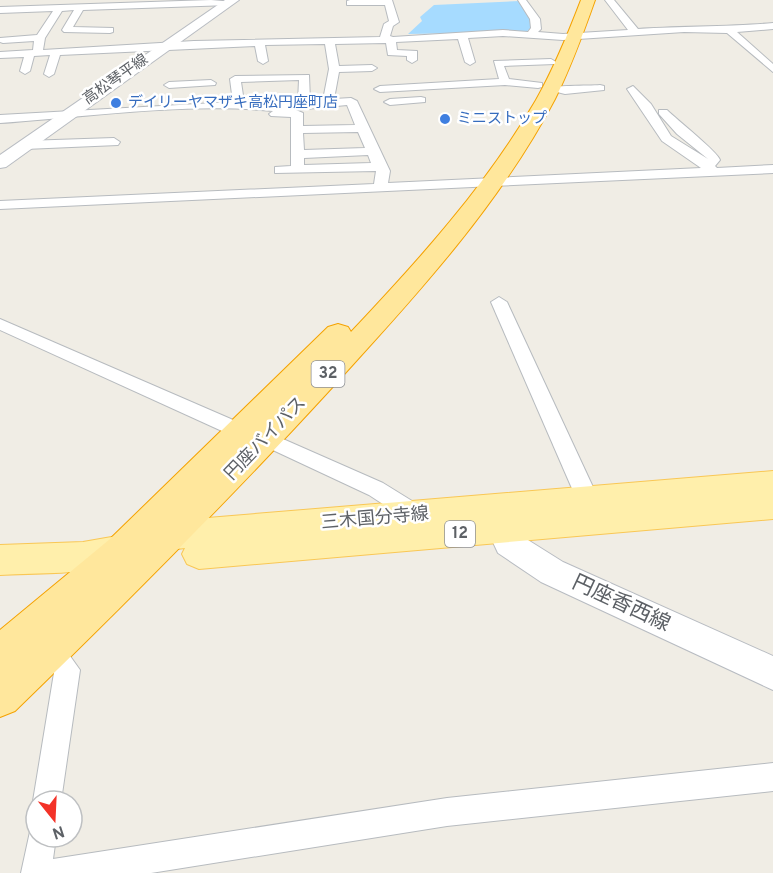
<svg xmlns="http://www.w3.org/2000/svg" width="773" height="873" viewBox="0 0 773 873" font-family="Overpass,'Noto Sans JP',sans-serif">
  <style>
    .water { fill: #a6dbff }
    .lines { fill: none; stroke-linecap: round; stroke-linejoin: round }
    .minor-casing { stroke: #b7bbbf; stroke-width: 2 }
    .secondary-casing { stroke: #b8bcc2; stroke-width: 2 }
    .primary-casing { stroke: #f9c755; stroke-width: 2 }
    .trunk-casing { stroke: #f5a200; stroke-width: 2 }
    .minor { fill: #fff; fill-rule: evenodd }
    .secondary { fill: #fff; fill-rule: evenodd }
    .primary { fill: #ffefab; fill-rule: evenodd }
    .trunk { fill: #ffe79c; fill-rule: evenodd }
    .shop-dot { fill: #3f7fe0; stroke: #fff; stroke-width: 2 }
    .labels { text-anchor: middle; dominant-baseline: central; stroke-width: 5; stroke-linejoin: round; paint-order: stroke }
    .far-street-label { font-size: 15px; fill: #5d6166; stroke: #fff }
    .far-shop-label { font-size: 15px; fill: #366cbe; stroke: #fff; text-anchor: start }
    .shield { fill: #fff; stroke: #8e9094; stroke-width: 1.5 }
    .shield-label { font-size: 16px; font-weight: bold; fill: #5d6166 }
    .street-label { font-size: 18px; fill: #5d6166; stroke: #fff }
    .near-street-label { font-size: 21px; fill: #5d6166; stroke: #fff }
  </style>
  <rect width="100%" height="100%" fill="#f0ede5"/>
  <path class="water" d="M 520,1 L 531,17 L 531,28 L 526,32 L 408,34 L 422,21 L 420,17 L 434,5 Z"/>
  <g class="lines">
    <defs>
      <g id="minor">
        <path d="M 211,0 L 234,2 L 230,5 L 83,10 L 73,27 L 113,28 L 113,32 L 110,33 L 64,32 L 62,30 L 74,10 L 62,11 L 45,38 L 43,50 L 194,41 L 380,37 L 384,24 L 389,21 L 385,5 L 347,5 L 347,1 L 350,0 L 392,0 L 399,22 L 393,26 L 390,36 L 393,37 L 503,30 L 528,32 L 531,28 L 530,19 L 518,0 L 526,0 L 540,19 L 541,29 L 538,32 L 563,34 L 628,30 L 605,0 L 614,0 L 638,29 C 683,26 728,27 773,23 L 773,29 L 737,32 L 773,64 L 773,72 L 727,33 L 684,32 L 563,40 L 503,36 L 468,38 L 475,62 L 470,65 L 465,62 L 458,39 L 396,42 L 397,50 L 417,51 L 417,60 L 412,63 L 407,60 L 407,56 L 388,55 L 386,43 L 335,44 L 339,66 L 372,65 L 377,68 L 372,71 L 339,72 L 334,99 L 351,98 L 357,101 L 390,171 L 388,183 L 701,168 L 662,141 L 627,89 L 633,86 L 651,104 L 671,136 L 708,159 L 677,134 L 659,114 L 659,110 L 667,110 C 676,119 719,153 720,160 L 715,166 L 717,168 L 773,165 L 773,173 L 0,209 L 0,201 L 374,184 L 376,171 L 275,173 L 275,167 L 291,166 L 291,117 L 271,116 L 269,114 L 273,111 C 187,102 87,117 0,123 L 0,115 L 233,102 L 230,79 L 235,76 L 309,75 L 310,101 L 323,100 L 329,69 L 325,44 L 265,45 L 268,61 L 263,64 L 258,61 L 255,46 L 60,55 L 54,74 L 49,77 L 44,74 L 50,55 L 34,56 L 30,71 L 25,74 L 20,71 L 24,57 L 0,58 L 0,52 L 33,50 L 34,41 L 3,43 L 0,42 L 0,38 L 37,35 L 53,11 L 0,13 L 0,7 ZM 299,80 L 298,102 L 276,105 L 244,102 L 241,82 ZM 347,105 L 355,125 L 303,126 L 303,113 L 296,110 ZM 358,132 L 365,148 L 304,150 L 303,133 ZM 368,155 L 371,163 L 304,165 L 304,158 Z"/>
        <path d="M 551,59 L 556,62 L 555,64 L 504,66 L 509,79 L 542,83 L 542,87 L 538,88 L 505,85 L 380,92 L 374,89 L 380,86 L 499,79 L 494,61 Z"/>
        <path d="M 211,80 L 216,83 L 215,85 L 169,88 L 164,85 L 169,82 Z"/>
        <path d="M 600,85 L 604,86 L 604,90 L 565,94 L 545,89 C 551,85 589,86 600,85 Z"/>
        <path d="M 421,97 L 425,98 L 425,102 L 390,105 L 384,102 L 390,99 Z"/>
        <path d="M 114,138 L 120,142 L 118,145 L 25,149 L 19,145 L 25,141 Z"/>
        <path d="M 499,297 L 507,302 L 599,500 L 595,506 L 588,508 L 581,506 L 577,500 L 491,302 Z"/>
        <path d="M 0,319 L 247,426 L 250,431 L 247,436 L 233,436 L 0,330 Z"/>
        <path d="M 267,432 L 383,483 L 425,509 L 428,515 L 425,521 L 417,524 L 409,521 L 369,495 L 260,444 L 257,439 L 260,434 Z"/>
        <path d="M 51,638 L 60,642 L 80,670 L 61,801 L 36,801 L 36,809 L 33,801 L 54,673 L 39,650 L 42,642 Z"/>
        <path d="M 773,763 L 773,791 L 447,826 L 151,873 L 21,873 L 31,827 L 36,824 L 36,837 L 56,837 L 53,859 L 447,798 Z"/>
      </g>
      <g id="secondary">
        <path d="M 225,0 L 239,0 L 6,167 L 0,168 L 0,155 Z"/>
        <path d="M 493,498 L 503,502 L 520,535 L 563,562 L 773,656 L 773,690 L 541,582 L 498,553 L 478,510 L 483,502 Z"/>
      </g>
      <path id="primary" d="M 773,471 L 773,519 L 199,569 L 187,564 L 182,554 L 185,548 C 163,550 143,560 122,565 C 82,574 41,573 0,575 L 0,545 L 83,542 L 123,535 L 171,521 Z"/>
      <path id="trunk" d="M 581,0 L 595,0 C 583,34 571,67 555,99 C 498,208 410,302 328,392 C 227,502 122,607 15,711 L 0,717 L 0,630 L 110,539 L 328,327 L 338,324 L 348,327 L 351,332 C 419,260 486,186 536,100 C 554,68 568,34 581,0 Z"/>
    </defs>
    <use href="#minor" class="minor-casing"/>
    <use href="#secondary" class="secondary-casing"/>
    <use href="#primary" class="primary-casing"/>
    <use href="#trunk" class="trunk-casing"/>
    <use href="#minor" class="minor"/>
    <use href="#secondary" class="secondary"/>
    <use href="#primary" class="primary"/>
    <use href="#trunk" class="trunk"/>
  </g>
  <g class="shop-dot">
    <circle cx="116" cy="103" r="6"/>
    <circle cx="445" cy="119" r="6"/>
  </g>
  <g class="labels">
    <g class="far-street-label">
      <text transform="translate(116 80) rotate(-35)">高松琴平線</text>
    </g>
    <g class="far-shop-label">
      <text x="128" y="103">デイリーヤマザキ高松円座町店</text>
      <text x="457" y="119">ミニストップ</text>
    </g>
    <g class="shield">
      <rect x="311.5" y="361" width="33" height="26" rx="4.5"/>
      <rect x="445" y="521" width="30" height="26" rx="4.5"/>
    </g>
    <g class="shield-label">
      <text x="328" y="374">32</text>
      <text x="460" y="534">12</text>
    </g>
    <g class="street-label">
      <text transform="translate(266 439) rotate(-46)">円座バイパス</text>
      <text transform="translate(375 519) rotate(-5)">三木国分寺線</text>
    </g>
    <g class="near-street-label">
      <text transform="translate(621 604) rotate(25)">円座香西線</text>
    </g>
  </g>
  <g transform="translate(54 819) rotate(162)"><circle r="28" fill="#ffffff" stroke="#bec0c2" stroke-width="1.5"/>
  <path d="M0-4.5L10 22L0 15L-10 22Z" fill="#f33228"/>
  <text y="-9" font-size="16" font-weight="bold" text-anchor="middle" fill="#5d6166">N</text>
  </g>
</svg>
